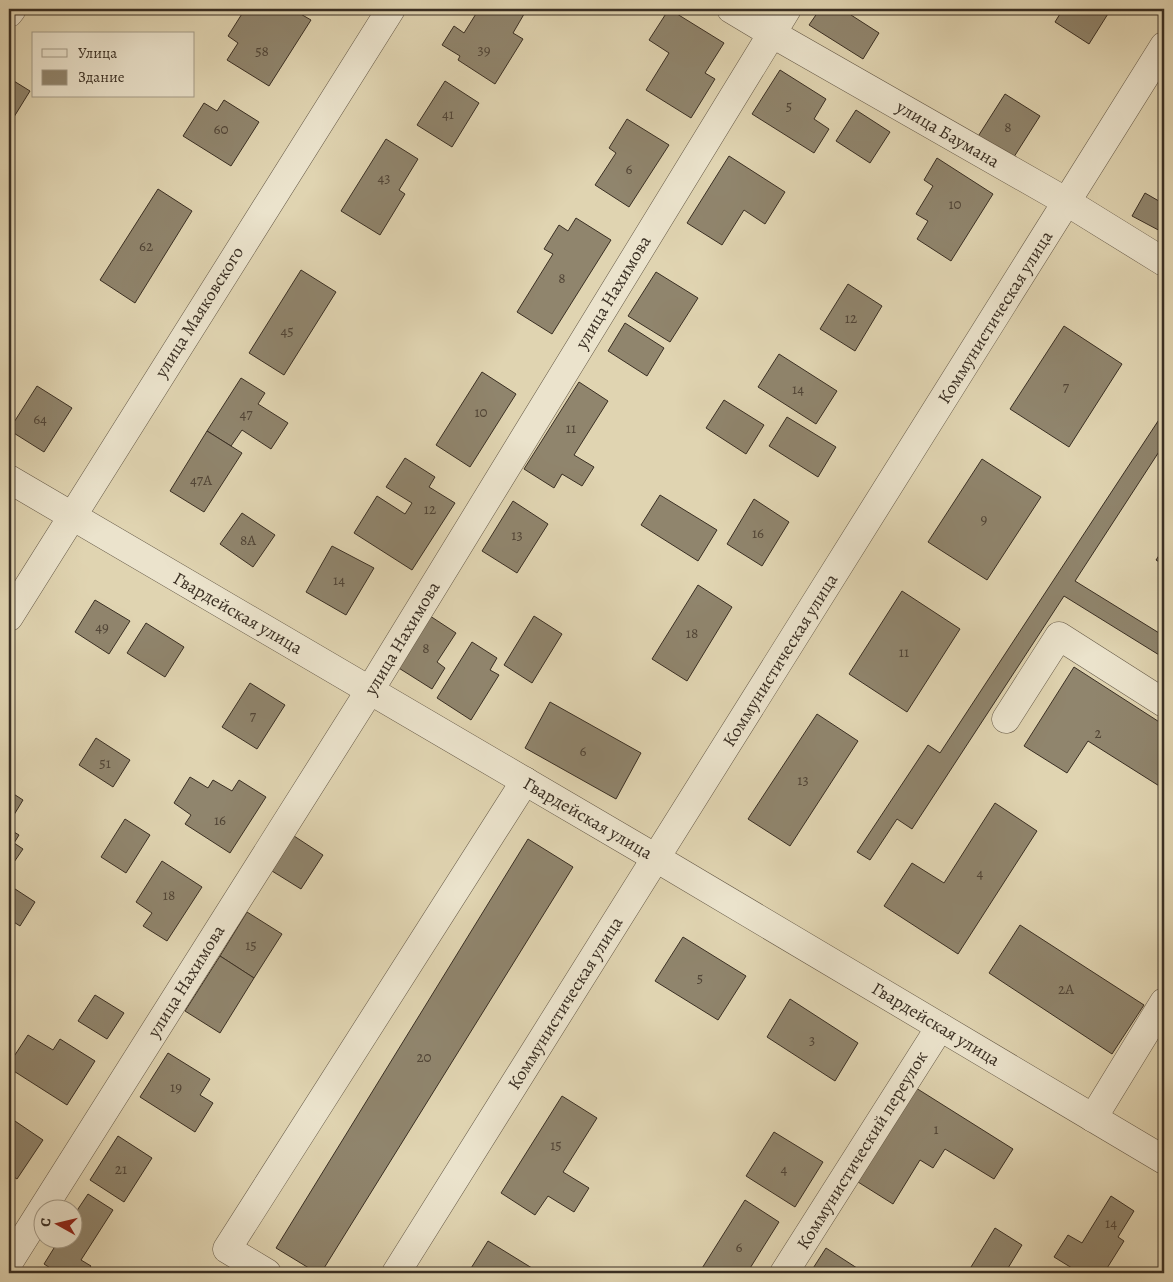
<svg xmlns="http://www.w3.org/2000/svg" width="1173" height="1282" viewBox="0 0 1173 1282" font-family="Alegreya,serif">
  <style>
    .building { fill: #90856d; stroke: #3a2f23 }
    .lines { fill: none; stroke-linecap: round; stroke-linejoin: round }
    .minor-casing { stroke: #645846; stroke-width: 29 }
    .minor { stroke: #ebe3cc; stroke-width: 28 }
    .labels { text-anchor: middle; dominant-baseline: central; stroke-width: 4; stroke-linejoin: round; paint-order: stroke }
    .number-label { font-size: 15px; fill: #504436 }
    .street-label { font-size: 18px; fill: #3a2f23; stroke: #ebe3cc }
  </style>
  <rect width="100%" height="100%" fill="#e0d4b1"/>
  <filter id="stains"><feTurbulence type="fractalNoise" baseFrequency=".004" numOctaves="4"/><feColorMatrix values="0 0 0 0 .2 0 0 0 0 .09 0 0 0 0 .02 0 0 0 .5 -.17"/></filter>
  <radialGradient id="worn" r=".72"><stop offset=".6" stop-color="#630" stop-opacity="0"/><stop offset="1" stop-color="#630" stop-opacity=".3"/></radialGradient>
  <g class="building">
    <path d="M 245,9 L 292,9 L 311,20 L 269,86 L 227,60 L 238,43 L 228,36 Z"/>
    <path d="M 479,9 L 527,9 L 513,33 L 523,39 L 495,84 L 458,60 L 460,56 L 442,45 L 454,26 L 464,33 Z"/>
    <path d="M 669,9 L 724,43 L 705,73 L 715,79 L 691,118 L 646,90 L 669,53 L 649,40 Z"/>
    <path d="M 820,9 L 854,9 L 851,15 L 879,33 L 863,59 L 809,25 Z"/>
    <path d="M 1063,9 L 1111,9 L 1089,44 L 1055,22 Z"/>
    <path d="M 780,70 L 826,99 L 814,119 L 829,129 L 814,153 L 752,114 Z"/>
    <path d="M 9,78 L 30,91 L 9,125 Z"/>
    <path d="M 445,81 L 479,103 L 452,147 L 417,125 Z"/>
    <path d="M 1005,94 L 1040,116 L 1012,160 L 977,138 Z"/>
    <path d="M 224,100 L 259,122 L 231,166 L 183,136 L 204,103 L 217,111 Z"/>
    <path d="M 856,110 L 890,132 L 870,163 L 836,141 Z"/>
    <path d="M 627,119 L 669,145 L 629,207 L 595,185 L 616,153 L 609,148 Z"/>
    <path d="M 386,139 L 418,159 L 399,190 L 405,194 L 380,235 L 341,211 Z"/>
    <path d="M 729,156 L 785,192 L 765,224 L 744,210 L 722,245 L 687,223 Z"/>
    <path d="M 937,158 L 993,194 L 951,261 L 917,239 L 928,221 L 916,214 L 933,186 L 924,180 Z"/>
    <path d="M 158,189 L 192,211 L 135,303 L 100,280 Z"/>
    <path d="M 1145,193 L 1164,204 L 1164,233 L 1132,216 Z"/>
    <path d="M 576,218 L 611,240 L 552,334 L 517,312 L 553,254 L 544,249 L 559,225 L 568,231 Z"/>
    <path d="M 301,270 L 336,292 L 284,375 L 249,353 Z"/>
    <path d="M 656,272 L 698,298 L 670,342 L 628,316 Z"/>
    <path d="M 848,284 L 882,306 L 855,351 L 820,329 Z"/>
    <path d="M 625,323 L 664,348 L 647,376 L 608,351 Z"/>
    <path d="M 1064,326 L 1122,364 L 1069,447 L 1010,409 Z"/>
    <path d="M 779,354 L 837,391 L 816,424 L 758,387 Z"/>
    <path d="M 482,372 L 516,394 L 470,467 L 436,445 Z"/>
    <path d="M 241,378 L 265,393 L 258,404 L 288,423 L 271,449 L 242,430 L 231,446 L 207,431 Z"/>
    <path d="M 579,382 L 608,401 L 574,455 L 594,467 L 582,486 L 562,474 L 554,488 L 524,469 Z"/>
    <path d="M 37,386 L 72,408 L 44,452 L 9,430 Z"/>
    <path d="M 724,400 L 764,425 L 746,454 L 706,428 Z"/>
    <path d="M 1164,412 L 1164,444 L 1075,581 L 1164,636 L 1164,658 L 1064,596 L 912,829 L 897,819 L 870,860 L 857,852 L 928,745 L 940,753 Z"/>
    <path d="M 787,417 L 836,447 L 818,477 L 769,446 Z"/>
    <path d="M 207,431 L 242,453 L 204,512 L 170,491 Z"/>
    <path d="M 405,458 L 435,477 L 429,487 L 455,503 L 412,570 L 354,533 L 377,496 L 405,514 L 412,503 L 386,487 Z"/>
    <path d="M 982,459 L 1041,497 L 987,580 L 928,542 Z"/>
    <path d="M 660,495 L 717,530 L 698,561 L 641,525 Z"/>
    <path d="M 754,499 L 789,522 L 762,566 L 727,544 Z"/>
    <path d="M 513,501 L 548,524 L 517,573 L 482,551 Z"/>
    <path d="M 242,513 L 275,535 L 253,567 L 220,544 Z"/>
    <path d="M 332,546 L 374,568 L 346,615 L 306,592 Z"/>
    <path d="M 1164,548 L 1164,565 L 1156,560 Z"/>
    <path d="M 698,585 L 732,607 L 687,681 L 652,659 Z"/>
    <path d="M 902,591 L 960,629 L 907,712 L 849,674 Z"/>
    <path d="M 95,600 L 130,621 L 109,654 L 75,632 Z"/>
    <path d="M 427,614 L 456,633 L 437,662 L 445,668 L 432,689 L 394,665 Z"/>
    <path d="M 534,616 L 562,634 L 532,683 L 504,665 Z"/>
    <path d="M 146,623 L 184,647 L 165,677 L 127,653 Z"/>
    <path d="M 472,642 L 497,658 L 490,670 L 499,675 L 471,720 L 437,698 Z"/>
    <path d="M 1074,667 L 1164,725 L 1164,789 L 1088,741 L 1067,773 L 1024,746 Z"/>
    <path d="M 250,683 L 285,705 L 257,749 L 222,727 Z"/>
    <path d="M 550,702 L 641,753 L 616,799 L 525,748 Z"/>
    <path d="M 817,714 L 858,741 L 790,846 L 748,819 Z"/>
    <path d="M 96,738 L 130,760 L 113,787 L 79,765 Z"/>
    <path d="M 190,777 L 208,788 L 213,780 L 232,791 L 239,780 L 266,797 L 230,853 L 185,824 L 191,815 L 174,803 Z"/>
    <path d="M 9,791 L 23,800 L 9,823 Z"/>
    <path d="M 995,803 L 1037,831 L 958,954 L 884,906 L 912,863 L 944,883 Z"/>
    <path d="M 125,819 L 150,835 L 126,873 L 101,857 Z"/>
    <path d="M 9,829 L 19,835 L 14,843 L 23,849 L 12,865 L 9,863 Z"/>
    <path d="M 294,836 L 323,855 L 301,889 L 272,871 Z"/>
    <path d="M 528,839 L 573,867 L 321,1273 L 317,1273 L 276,1248 Z"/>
    <path d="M 162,861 L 202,887 L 167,941 L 143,926 L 152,913 L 136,902 Z"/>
    <path d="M 9,885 L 35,902 L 20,926 L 9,919 Z"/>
    <path d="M 247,912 L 282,934 L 254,978 L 220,956 Z"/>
    <path d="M 1020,925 L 1144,1005 L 1112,1054 L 989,973 Z"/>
    <path d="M 683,937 L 746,976 L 718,1020 L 655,981 Z"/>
    <path d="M 220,956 L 254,978 L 220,1033 L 185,1011 Z"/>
    <path d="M 95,995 L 124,1013 L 107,1039 L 78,1021 Z"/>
    <path d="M 790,999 L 858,1043 L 835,1081 L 767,1037 Z"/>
    <path d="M 28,1035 L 53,1050 L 60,1039 L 95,1061 L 67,1105 L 9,1068 L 9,1064 Z"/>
    <path d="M 168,1053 L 210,1079 L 200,1095 L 213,1103 L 195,1132 L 140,1097 Z"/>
    <path d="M 916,1088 L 1013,1149 L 994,1179 L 945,1149 L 933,1168 L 920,1160 L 893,1204 L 858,1182 Z"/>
    <path d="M 562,1096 L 597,1118 L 563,1172 L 589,1188 L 574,1212 L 548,1196 L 535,1215 L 501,1193 Z"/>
    <path d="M 9,1117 L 43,1140 L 17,1179 L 9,1174 Z"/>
    <path d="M 774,1132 L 823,1162 L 795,1207 L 746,1176 Z"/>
    <path d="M 118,1136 L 152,1158 L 124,1202 L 90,1180 Z"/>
    <path d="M 88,1194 L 113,1210 L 81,1260 L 91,1266 L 86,1273 L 58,1273 L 44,1264 L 59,1240 L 72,1240 L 72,1218 Z"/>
    <path d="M 1111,1196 L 1134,1211 L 1118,1237 L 1124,1241 L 1104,1273 L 1080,1273 L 1054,1257 L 1068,1235 L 1082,1243 Z"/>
    <path d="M 745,1200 L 779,1222 L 747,1273 L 699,1273 Z"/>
    <path d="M 995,1228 L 1022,1245 L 1005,1273 L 980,1273 L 971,1267 Z"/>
    <path d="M 488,1241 L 540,1273 L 468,1273 Z"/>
    <path d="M 826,1248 L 860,1270 L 858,1273 L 810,1273 Z"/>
  </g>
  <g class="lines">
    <defs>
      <g id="minor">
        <path d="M 731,9 L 771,33 L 1067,202 L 1164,262"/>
        <path d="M 9,13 L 12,9"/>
        <path d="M 9,479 L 656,858 L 1164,1160"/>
        <path d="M 9,617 L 391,9"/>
        <path d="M 1006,719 L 1059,636 L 1164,703"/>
        <path d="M 1093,1118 L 1164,1002"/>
        <path d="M 9,1262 L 370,690 L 787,9"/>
        <path d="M 267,1273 L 227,1249 L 525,781"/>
        <path d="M 396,1273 L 1164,46"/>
        <path d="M 784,1273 L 940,1027"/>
      </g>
    </defs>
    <use href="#minor" class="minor-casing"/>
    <use href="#minor" class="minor"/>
  </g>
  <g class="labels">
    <g class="number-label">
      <text x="484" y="50">39</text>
      <text x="262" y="51">58</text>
      <text x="789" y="106">5</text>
      <text x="448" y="114">41</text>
      <text x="1008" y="127">8</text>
      <text x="221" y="129">60</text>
      <text x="629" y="169">6</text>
      <text x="384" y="178">43</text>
      <text x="955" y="204">10</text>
      <text x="146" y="246">62</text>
      <text x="562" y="278">8</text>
      <text x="851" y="318">12</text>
      <text x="287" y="331">45</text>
      <text x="1066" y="387">7</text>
      <text x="798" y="389">14</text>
      <text x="481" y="412">10</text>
      <text x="246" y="414">47</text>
      <text x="40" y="419">64</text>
      <text x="571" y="428">11</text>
      <text x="201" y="480">47А</text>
      <text x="430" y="509">12</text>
      <text x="984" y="519">9</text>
      <text x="758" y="533">16</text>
      <text x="517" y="535">13</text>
      <text x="248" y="540">8А</text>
      <text x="339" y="580">14</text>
      <text x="102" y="627">49</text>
      <text x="692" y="633">18</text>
      <text x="426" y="648">8</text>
      <text x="904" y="652">11</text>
      <text x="253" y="716">7</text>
      <text x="1098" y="733">2</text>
      <text x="583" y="751">6</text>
      <text x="105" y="763">51</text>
      <text x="803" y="780">13</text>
      <text x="220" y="820">16</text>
      <text x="980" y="873">4</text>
      <text x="169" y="895">18</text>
      <text x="251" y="945">15</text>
      <text x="700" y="978">5</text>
      <text x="1066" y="989">2А</text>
      <text x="812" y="1040">3</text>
      <text x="424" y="1057">20</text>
      <text x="176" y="1087">19</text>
      <text x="936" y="1129">1</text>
      <text x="556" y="1145">15</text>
      <text x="121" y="1169">21</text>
      <text x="784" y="1169">4</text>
      <text x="1111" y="1223">14</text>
      <text x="739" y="1247">6</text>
    </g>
    <g class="street-label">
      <text transform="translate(948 134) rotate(30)">улица Баумана</text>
      <text transform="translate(613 292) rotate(-59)">улица Нахимова</text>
      <text transform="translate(199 312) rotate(-58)">улица Маяковского</text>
      <text transform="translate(995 317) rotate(-58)">Коммунистическая улица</text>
      <text transform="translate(238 613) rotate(30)">Гвардейская улица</text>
      <text transform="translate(402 638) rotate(-59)">улица Нахимова</text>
      <text transform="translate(780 660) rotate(-58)">Коммунистическая улица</text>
      <text transform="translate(588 818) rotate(30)">Гвардейская улица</text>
      <text transform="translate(186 981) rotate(-58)">улица Нахимова</text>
      <text transform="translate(565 1003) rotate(-58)">Коммунистическая улица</text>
      <text transform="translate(936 1024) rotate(31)">Гвардейская улица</text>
      <text transform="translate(862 1150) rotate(-58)">Коммунистический переулок</text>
    </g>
  </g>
  <rect width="1173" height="1282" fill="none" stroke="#e0d4b1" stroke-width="30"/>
  <rect x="10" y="10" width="1153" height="1262" fill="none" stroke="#3a2f23" stroke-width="2.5"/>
  <rect x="15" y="15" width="1143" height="1252" fill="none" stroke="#3a2f23"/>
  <rect x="32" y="32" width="162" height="65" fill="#ebe3cc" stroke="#a49b88"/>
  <rect x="42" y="49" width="25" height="8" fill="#ebe3cc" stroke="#a49b88"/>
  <text x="78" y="58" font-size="15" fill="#3a2f23">Улица</text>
  <rect x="42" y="70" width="25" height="15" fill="#90856d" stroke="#a49b88"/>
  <text x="78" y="82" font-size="15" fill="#3a2f23">Здание</text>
  <g transform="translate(58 1224) rotate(278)"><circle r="24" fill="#ebe3cc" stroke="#a49b88"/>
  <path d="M0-4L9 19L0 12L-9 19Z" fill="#8f2418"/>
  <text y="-8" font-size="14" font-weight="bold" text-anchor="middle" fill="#3a2f23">С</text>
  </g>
  <rect width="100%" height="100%" filter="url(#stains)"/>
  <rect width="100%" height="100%" fill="url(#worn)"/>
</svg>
